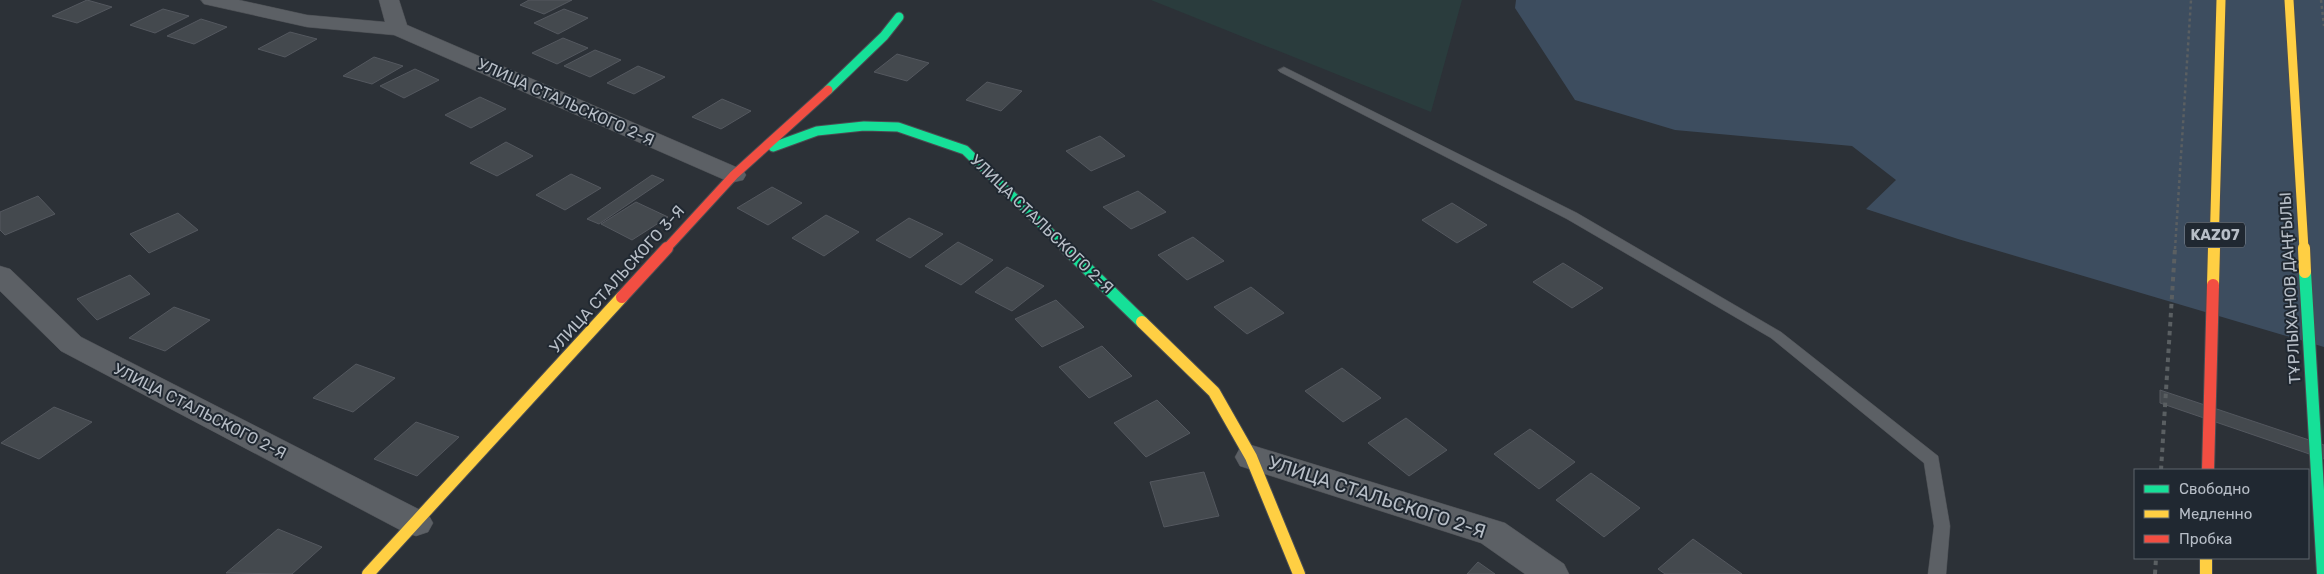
<svg xmlns="http://www.w3.org/2000/svg" width="2324" height="574" viewBox="0 0 2324 574" font-family="Rubik,sans-serif">
  <style>
    .green { fill: #2a3c3d }
    .water { fill: #3d4d5f }
    .building { fill: #44494e; stroke: #54585f }
    .lines { fill: none; stroke-linecap: round; stroke-linejoin: round }
    .lane-casing { stroke: #4a4d52; stroke-width: 1 }
    .street-casing { stroke: #4a4d52; stroke-width: 1 }
    .fast-far1-casing { stroke: #4a4d52; stroke-width: 11 }
    .fast-casing { stroke: #4a4d52; stroke-width: 14 }
    .slow-far1-casing { stroke: #4a4d52; stroke-width: 11 }
    .slow-casing { stroke: #4a4d52; stroke-width: 14 }
    .jam-far1-casing { stroke: #4a4d52; stroke-width: 11 }
    .jam-casing { stroke: #4a4d52; stroke-width: 14 }
    .path-far1 { stroke: #5a5f62; stroke-width: 2.5; stroke-dasharray: 3 3; stroke-linecap: butt }
    .path { stroke: #5a5f62; stroke-width: 4; stroke-dasharray: 4.5 4.5; stroke-linecap: butt }
    .lane { fill: #5c6065; fill-rule: evenodd }
    .street { fill: #5c6065; fill-rule: evenodd }
    .fast-far1 { stroke: #16e098; stroke-width: 9 }
    .fast { stroke: #16e098; stroke-width: 12 }
    .slow-far1 { stroke: #ffcf43; stroke-width: 9 }
    .slow { stroke: #ffcf43; stroke-width: 12 }
    .jam-far1 { stroke: #f24e42; stroke-width: 9 }
    .jam { stroke: #f24e42; stroke-width: 12 }
    .labels { text-anchor: middle; dominant-baseline: central; stroke-width: 4; stroke-linejoin: round; paint-order: stroke }
    .shield { fill: #202831; stroke: #8a919a; stroke-width: 1 }
    .shield-label { font-size: 15px; font-weight: bold; fill: #b7bec7 }
    .street-label { font-size: 16px; fill: #b7bec7; stroke: #202831 }
    .near-street-label { font-size: 19px; fill: #b7bec7; stroke: #202831 }
  </style>
  <rect width="100%" height="100%" fill="#2c3137"/>
  <path class="green" d="M 1151,0 L 1462,0 L 1431,112 Z"/>
  <path class="water" d="M 1516,0 L 2324,0 L 2324,347 L 1958,239 L 1866,209 L 1896,180 L 1852,146 L 1675,130 L 1575,100 L 1515,8 Z"/>
  <g class="building">
    <path d="M 87,0 L 112,7 L 77,23 L 52,16 Z"/>
    <path d="M 529,0 L 572,0 L 544,14 L 520,5 Z"/>
    <path d="M 163,9 L 189,16 L 155,33 L 130,25 Z"/>
    <path d="M 564,9 L 588,18 L 558,34 L 534,23 Z"/>
    <path d="M 201,19 L 227,27 L 194,44 L 167,36 Z"/>
    <path d="M 290,32 L 317,39 L 285,57 L 258,49 Z"/>
    <path d="M 563,38 L 588,48 L 557,64 L 532,53 Z"/>
    <path d="M 595,50 L 621,60 L 590,77 L 564,66 Z"/>
    <path d="M 897,54 L 929,63 L 907,81 L 874,72 Z"/>
    <path d="M 374,57 L 403,66 L 372,84 L 343,76 Z"/>
    <path d="M 638,66 L 665,77 L 634,94 L 607,83 Z"/>
    <path d="M 415,69 L 439,80 L 404,98 L 380,86 Z"/>
    <path d="M 987,82 L 1022,91 L 1001,111 L 966,100 Z"/>
    <path d="M 480,97 L 506,109 L 471,128 L 445,115 Z"/>
    <path d="M 722,99 L 751,111 L 721,129 L 692,117 Z"/>
    <path d="M 1100,136 L 1125,156 L 1091,171 L 1066,151 Z"/>
    <path d="M 506,142 L 533,156 L 497,176 L 470,163 Z"/>
    <path d="M 571,174 L 601,188 L 565,210 L 536,195 Z"/>
    <path d="M 652,175 L 664,180 L 599,224 L 587,219 Z"/>
    <path d="M 772,187 L 802,203 L 768,225 L 737,208 Z"/>
    <path d="M 1138,191 L 1166,212 L 1131,229 L 1103,207 Z"/>
    <path d="M 38,196 L 55,214 L 5,235 L 0,230 L 0,212 Z"/>
    <path d="M 636,202 L 668,217 L 632,240 L 601,224 Z"/>
    <path d="M 1452,203 L 1487,225 L 1457,243 L 1422,220 Z"/>
    <path d="M 178,213 L 198,230 L 149,253 L 130,234 Z"/>
    <path d="M 826,215 L 859,232 L 824,256 L 792,238 Z"/>
    <path d="M 909,218 L 943,234 L 910,258 L 876,240 Z"/>
    <path d="M 1193,237 L 1224,261 L 1187,280 L 1158,255 Z"/>
    <path d="M 958,242 L 993,260 L 961,285 L 925,266 Z"/>
    <path d="M 1563,263 L 1603,288 L 1572,308 L 1533,282 Z"/>
    <path d="M 1007,267 L 1044,286 L 1012,311 L 975,292 Z"/>
    <path d="M 130,275 L 150,294 L 97,320 L 77,299 Z"/>
    <path d="M 1251,287 L 1284,313 L 1247,334 L 1214,307 Z"/>
    <path d="M 1056,300 L 1084,327 L 1042,347 L 1015,319 Z"/>
    <path d="M 174,307 L 210,320 L 165,351 L 129,338 Z"/>
    <path d="M 1102,346 L 1132,376 L 1089,398 L 1059,367 Z"/>
    <path d="M 356,364 L 395,378 L 353,412 L 313,398 Z"/>
    <path d="M 1342,368 L 1381,398 L 1343,422 L 1305,391 Z"/>
    <path d="M 2160,390 L 2324,445 L 2324,459 L 2160,403 Z"/>
    <path d="M 1157,400 L 1190,433 L 1146,457 L 1114,423 Z"/>
    <path d="M 54,407 L 92,422 L 39,459 L 1,443 Z"/>
    <path d="M 1406,418 L 1447,450 L 1409,476 L 1368,443 Z"/>
    <path d="M 416,422 L 459,437 L 417,476 L 374,459 Z"/>
    <path d="M 1530,429 L 1575,462 L 1539,489 L 1494,454 Z"/>
    <path d="M 1204,472 L 1219,516 L 1164,527 L 1150,482 Z"/>
    <path d="M 1591,473 L 1640,508 L 1604,537 L 1556,500 Z"/>
    <path d="M 278,529 L 322,547 L 292,574 L 226,573 Z"/>
    <path d="M 1693,539 L 1742,574 L 1665,574 L 1658,569 Z"/>
    <path d="M 1478,562 L 1495,574 L 1467,574 Z"/>
  </g>
  <g class="lines">
    <defs>
      <path id="lane" d="M 1284,67 L 1577,213 L 1781,332 L 1938,456 L 1950,526 L 1946,574 L 1928,574 L 1934,526 L 1924,463 L 1771,338 L 1567,219 L 1280,72 L 1278,70 Z"/>
      <g id="street">
        <path d="M 201,0 L 239,0 L 307,15 L 385,22 L 379,0 L 399,0 L 407,25 L 743,170 L 746,175 L 743,180 L 734,182 L 725,180 L 394,35 L 307,27 L 204,4 Z"/>
        <path d="M 0,266 L 10,269 L 81,337 L 428,514 L 433,523 L 428,532 L 416,536 L 404,532 L 61,351 L 0,291 Z"/>
        <path d="M 1251,445 L 1505,523 L 1564,564 L 1569,574 L 1525,574 L 1481,543 L 1240,466 L 1235,457 L 1240,448 Z"/>
      </g>
      <g id="fast-far1">
        <path d="M 828,90 L 884,36 L 899,17"/>
        <path d="M 773,147 L 817,131 L 864,126 L 898,127 L 965,150 L 1067,249"/>
      </g>
      <g id="fast">
        <path d="M 1066,248 L 1142,322"/>
        <path d="M 2305,272 L 2323,574"/>
      </g>
      <g id="slow-far1">
        <path d="M 2289,0 L 2304,249"/>
        <path d="M 2214,249 L 2221,0"/>
      </g>
      <g id="slow">
        <path d="M 2304,248 L 2305,272"/>
        <path d="M 2213,285 L 2214,248"/>
        <path d="M 1142,322 L 1214,392 L 1251,457 L 1299,574"/>
        <path d="M 2206,558 L 2206,574"/>
        <path d="M 368,574 L 622,297"/>
      </g>
      <path id="jam-far1" d="M 666,249 L 734,175 L 828,90"/>
      <g id="jam">
        <path d="M 622,297 L 667,248"/>
        <path d="M 2208,470 L 2213,285"/>
      </g>
    </defs>
    <use href="#lane" class="lane-casing"/>
    <use href="#street" class="street-casing"/>
    <use href="#fast-far1" class="fast-far1-casing"/>
    <use href="#fast" class="fast-casing"/>
    <use href="#slow-far1" class="slow-far1-casing"/>
    <use href="#slow" class="slow-casing"/>
    <use href="#jam-far1" class="jam-far1-casing"/>
    <use href="#jam" class="jam-casing"/>
    <g class="path-far1">
      <path d="M 2321,0 L 2324,26"/>
      <path d="M 2175,249 L 2191,0"/>
    </g>
    <g class="path">
      <path d="M 2161,470 L 2175,248"/>
      <path d="M 2155,574 L 2156,558"/>
    </g>
    <use href="#lane" class="lane"/>
    <use href="#street" class="street"/>
    <use href="#fast-far1" class="fast-far1"/>
    <use href="#fast" class="fast"/>
    <use href="#slow-far1" class="slow-far1"/>
    <use href="#slow" class="slow"/>
    <use href="#jam-far1" class="jam-far1"/>
    <use href="#jam" class="jam"/>
  </g>
  <g class="labels">
    <rect class="shield" x="2185" y="222.5" width="60" height="25" rx="4"/>
    <g class="shield-label">
      <text x="2215" y="235">KAZ07</text>
    </g>
    <g class="street-label">
      <text transform="translate(566 102) rotate(24)">УЛИЦА СТАЛЬСКОГО 2-Я</text>
      <text transform="translate(1042 224) rotate(44)">УЛИЦА СТАЛЬСКОГО 2-Я</text>
      <text transform="translate(617 279) rotate(-48)">УЛИЦА СТАЛЬСКОГО 3-Я</text>
      <text transform="translate(2290 288) rotate(-93)">ТҰРЛЫХАНОВ ДАҢҒЫЛЫ</text>
      <text transform="translate(200 411) rotate(27)">УЛИЦА СТАЛЬСКОГО 2-Я</text>
    </g>
    <g class="near-street-label">
      <text transform="translate(1377 497) rotate(18)">УЛИЦА СТАЛЬСКОГО 2-Я</text>
    </g>
  </g>
  <rect x="2134" y="469" width="175" height="90" fill="#202831" stroke="#5c646d"/>
  <rect x="2144" y="485" width="25" height="8" fill="#16e098" stroke="#5c646d"/>
  <text x="2179" y="494" font-size="15" fill="#b7bec7">Свободно</text>
  <rect x="2144" y="510" width="25" height="8" fill="#ffcf43" stroke="#5c646d"/>
  <text x="2179" y="519" font-size="15" fill="#b7bec7">Медленно</text>
  <rect x="2144" y="535" width="25" height="8" fill="#f24e42" stroke="#5c646d"/>
  <text x="2179" y="544" font-size="15" fill="#b7bec7">Пробка</text>
</svg>
